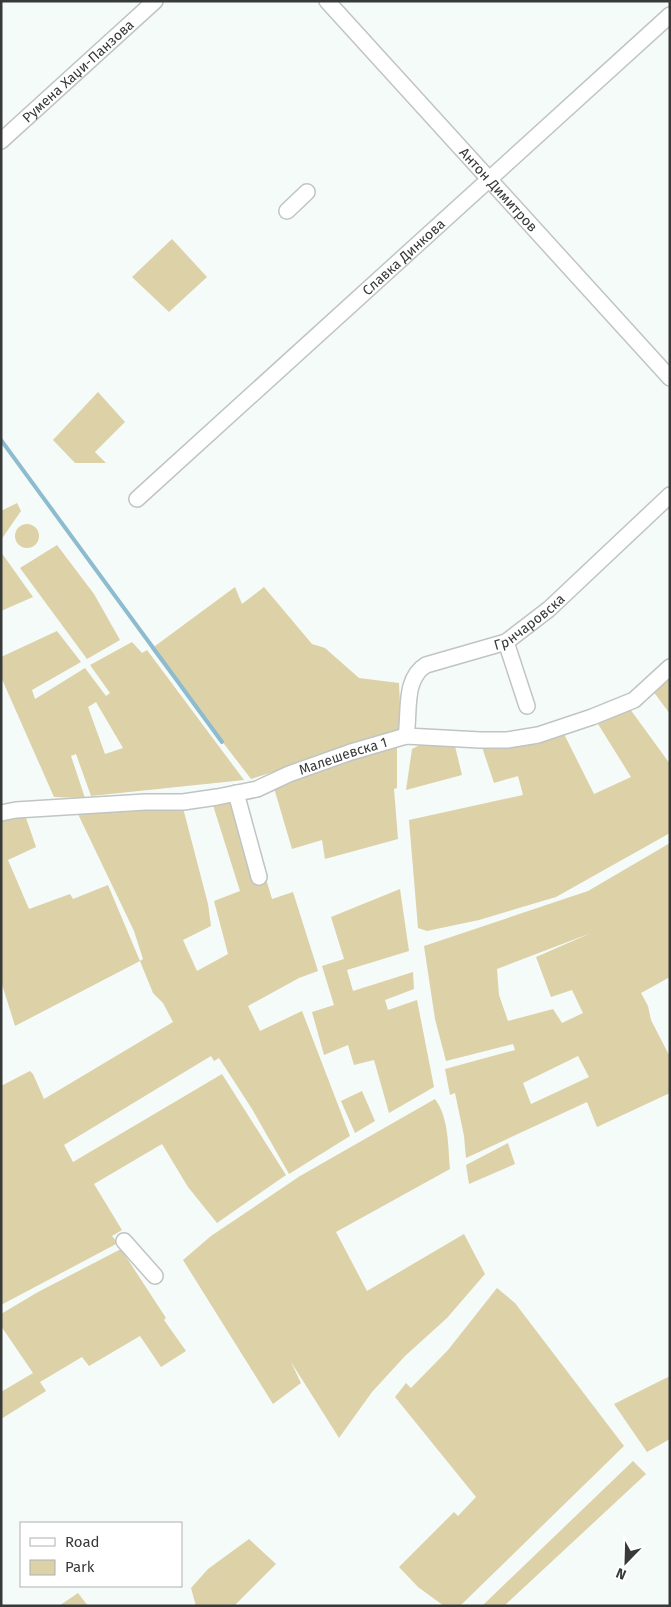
<svg xmlns="http://www.w3.org/2000/svg" width="671" height="1607" viewBox="0 0 671 1607" font-family="'Fira Sans',sans-serif">
  <style>
    .green { fill: #ddd1a8; fill-rule: evenodd }
    .lines { fill: none; stroke-linecap: round; stroke-linejoin: round }
    .stream { stroke: #8dbbcf; stroke-width: 4 }
    .street-casing { stroke: #c0c5c2; stroke-width: 18 }
    .street { stroke: #fff; stroke-width: 15 }
    .labels { text-anchor: middle; dominant-baseline: central; stroke-width: 4; stroke-linejoin: round; paint-order: stroke }
    .street-label { font-size: 14px; fill: #383a39; stroke: #fff }
  </style>
  <rect width="100%" height="100%" fill="#f5fbf8"/>
  <g class="green">
    <path d="M 172,239 L 207,277 L 169,312 L 132,277 Z"/>
    <path d="M 98,392 L 125,422 L 95,452 L 106,463 L 75,463 L 53,440 Z"/>
    <path d="M 17,503 L 21,511 L 1,540 L 1,511 Z"/>
    <circle cx="27" cy="536" r="12"/>
    <path d="M 57,545 L 94,594 L 120,640 L 87,659 L 20,568 Z"/>
    <path d="M 1,552 L 33,597 L 1,611 Z"/>
    <path d="M 235,587 L 242,604 L 264,587 L 312,644 L 325,648 L 359,678 L 399,683 L 401,727 L 391,735 L 251,779 L 151,649 Z"/>
    <path d="M 57,631 L 81,662 L 32,690 L 35,699 L 85,668 L 106,696 L 110,693 L 90,665 L 132,642 L 142,653 L 147,650 L 244,780 L 91,796 L 76,754 L 71,756 L 85,798 L 54,797 L 1,677 L 1,657 ZM 96,702 L 123,748 L 105,754 L 88,707 Z"/>
    <path d="M 670,673 L 670,714 L 650,687 Z"/>
    <path d="M 630,709 L 670,764 L 670,833 L 556,897 L 479,920 L 427,931 L 418,928 L 409,820 L 523,795 L 518,776 L 494,783 L 480,741 L 564,734 L 594,794 L 631,777 L 598,724 Z"/>
    <path d="M 454,742 L 462,775 L 406,790 L 412,749 L 422,744 Z"/>
    <path d="M 397,744 L 397,788 L 394,789 L 398,839 L 325,859 L 322,840 L 292,849 L 274,788 L 309,771 Z"/>
    <path d="M 236,798 L 254,838 L 272,899 L 293,892 L 318,971 L 299,978 L 248,1006 L 260,1031 L 302,1011 L 350,1136 L 289,1174 L 252,1109 L 219,1058 L 214,1061 L 211,1056 L 64,1145 L 73,1162 L 222,1074 L 286,1175 L 217,1223 L 188,1187 L 162,1144 L 94,1184 L 122,1230 L 112,1236 L 118,1243 L 1,1305 L 1,1086 L 30,1071 L 33,1074 L 44,1099 L 173,1022 L 163,1003 L 153,993 L 140,961 L 15,1026 L 1,981 L 1,817 L 24,812 L 36,847 L 8,860 L 29,909 L 70,894 L 73,899 L 108,885 L 140,961 L 143,959 L 134,931 L 76,810 L 182,804 L 208,904 L 211,926 L 183,940 L 197,971 L 228,954 L 214,901 L 240,891 L 212,802 Z"/>
    <path d="M 670,843 L 670,977 L 641,993 L 648,1006 L 651,1020 L 670,1057 L 670,1093 L 597,1127 L 587,1102 L 466,1158 L 464,1136 L 455,1093 L 450,1095 L 445,1069 L 515,1050 L 513,1044 L 446,1061 L 435,1019 L 424,946 L 588,891 ZM 591,933 L 536,957 L 551,997 L 572,990 L 583,1013 L 562,1023 L 553,1009 L 508,1021 L 499,995 L 497,969 ZM 578,1056 L 589,1077 L 531,1104 L 523,1083 Z"/>
    <path d="M 400,889 L 409,951 L 347,970 L 353,991 L 413,972 L 414,989 L 385,1000 L 388,1010 L 417,1000 L 434,1087 L 389,1113 L 374,1060 L 354,1065 L 348,1045 L 324,1055 L 312,1012 L 334,1005 L 322,966 L 344,959 L 331,917 Z"/>
    <path d="M 362,1091 L 375,1121 L 355,1133 L 341,1101 Z"/>
    <path d="M 435,1099 C 449,1118 448,1146 450,1169 L 336,1232 L 367,1291 L 464,1234 L 485,1274 L 447,1318 L 405,1356 L 372,1392 L 339,1438 L 291,1362 L 301,1383 L 273,1404 L 183,1260 L 211,1236 L 300,1176 Z"/>
    <path d="M 508,1143 L 515,1164 L 469,1184 L 466,1165 Z"/>
    <path d="M 121,1249 L 166,1318 L 164,1320 L 186,1351 L 161,1367 L 140,1336 L 89,1366 L 82,1357 L 40,1382 L 46,1391 L 1,1419 L 1,1392 L 33,1373 L 1,1326 L 1,1314 L 38,1292 Z"/>
    <path d="M 497,1288 L 515,1303 L 624,1446 L 460,1606 L 444,1606 L 418,1587 L 399,1567 L 454,1512 L 458,1516 L 476,1497 L 395,1397 L 406,1383 L 411,1388 L 448,1350 Z"/>
    <path d="M 670,1376 L 670,1439 L 647,1452 L 614,1404 Z"/>
    <path d="M 633,1461 L 646,1474 L 504,1606 L 482,1606 Z"/>
    <path d="M 249,1539 L 276,1564 L 234,1606 L 196,1606 L 191,1588 L 208,1569 Z"/>
    <path d="M 78,1593 L 88,1606 L 59,1606 Z"/>
  </g>
  <g class="lines">
    <path class="stream" d="M 1,440 L 222,742"/>
    <defs>
      <g id="street">
        <path id="s1" d="M 327,1 L 670,378"/>
        <path id="s2" d="M 1,141 L 155,1"/>
        <path d="M 287,211 L 307,192"/>
        <path id="s3" d="M 137,499 L 670,15"/>
        <path d="M 506,642 L 527,706"/>
        <path id="s4" d="M 406,736 C 410,713 403,679 426,665 L 506,642 L 549,609 L 670,495"/>
        <path d="M 236,793 L 259,877"/>
        <path id="s5" d="M 1,813 L 16,810 L 145,802 L 183,802 L 217,797 L 257,789 L 289,774 L 351,752 L 406,736 L 480,740 L 507,740 L 538,735 L 592,717 L 634,700 L 670,667"/>
        <path d="M 124,1241 L 155,1276"/>
      </g>
    </defs>
    <use href="#street" class="street-casing"/>
    <use href="#street" class="street"/>
  </g>
  <g class="labels">
    <g class="street-label">
      <text stroke="none"><textPath href="#s2" startOffset="104">Румена Хаџи-Панзова</textPath></text>
      <text stroke="none"><textPath href="#s1" startOffset="255">Антон Димитров</textPath></text>
      <text stroke="none"><textPath href="#s3" startOffset="360">Славка Динкова</textPath></text>
      <text stroke="none"><textPath href="#s4" startOffset="190">Грнчаровска</textPath></text>
      <text stroke="none"><textPath href="#s5" startOffset="350">Малешевска 1</textPath></text>
    </g>
  </g>
  <rect width="671" height="1607" fill="none" stroke="#383a39" stroke-width="5"/>
  <rect x="20" y="1522" width="162" height="65" fill="#ffffff" stroke="#afb0b0"/>
  <rect x="30" y="1538" width="25" height="8" fill="#ffffff" stroke="#afb0b0"/>
  <text x="65" y="1547" font-size="15" fill="#383a39">Road</text>
  <rect x="30" y="1560" width="25" height="15" fill="#ddd1a8" stroke="#afb0b0"/>
  <text x="65" y="1572" font-size="15" fill="#383a39">Park</text>
  <g transform="translate(626 1562) rotate(203)" stroke="#ffffff" stroke-width="4" paint-order="stroke">
  <path d="M0-4L9 19L0 12L-9 19Z" fill="#383a39"/>
  <text y="-8" font-size="14" font-weight="bold" text-anchor="middle" fill="#383a39">N</text>
  </g>
</svg>
